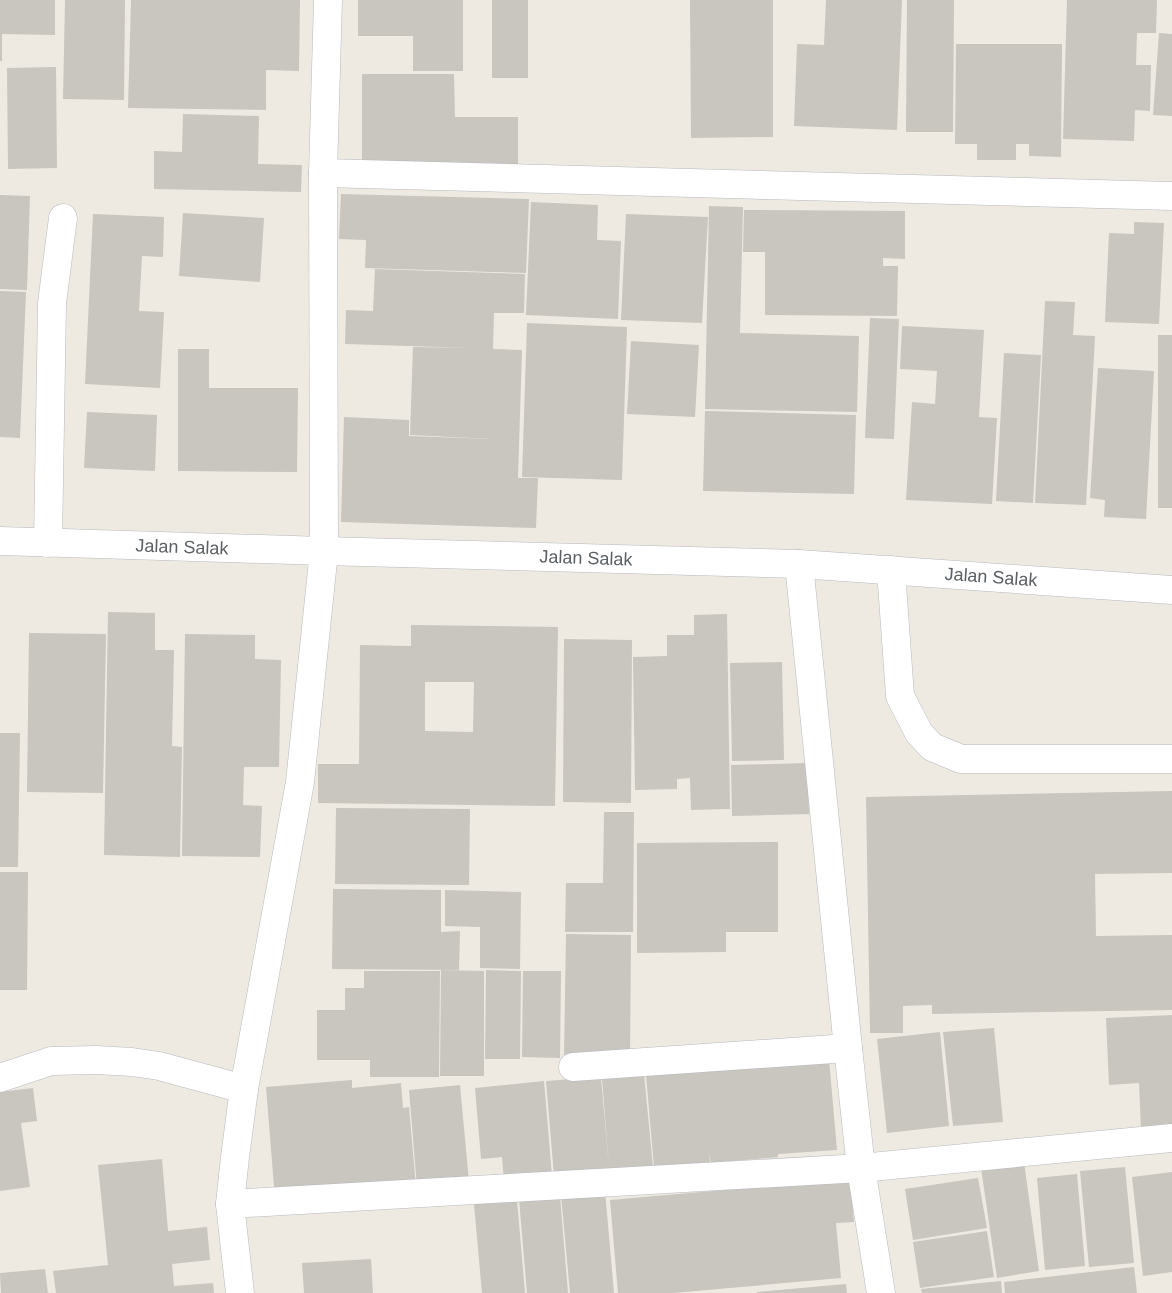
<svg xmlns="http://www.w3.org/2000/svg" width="1172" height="1293" viewBox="0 0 1172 1293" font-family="Arial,sans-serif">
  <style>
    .building { fill: #c9c5bf; fill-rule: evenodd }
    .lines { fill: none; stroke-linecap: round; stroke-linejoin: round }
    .minor-casing { stroke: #b5b9be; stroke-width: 29 }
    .minor { stroke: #fff; stroke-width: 28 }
    .labels { text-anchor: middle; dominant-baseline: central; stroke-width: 5; stroke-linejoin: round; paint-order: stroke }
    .street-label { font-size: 18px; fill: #5b6064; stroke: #fff }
  </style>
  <rect width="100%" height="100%" fill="#eeeae2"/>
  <g class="building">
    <path d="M 0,0 L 55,0 L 55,35 L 2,34 L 2,61 L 0,61 Z"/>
    <path d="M 65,0 L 125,0 L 124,100 L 63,99 Z"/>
    <path d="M 131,0 L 300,0 L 299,71 L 266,70 L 266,110 L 128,108 Z"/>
    <path d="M 358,0 L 463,0 L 463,71 L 413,71 L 413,36 L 358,36 Z"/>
    <rect x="492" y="0" width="36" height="78"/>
    <path d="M 690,0 L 773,0 L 773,137 L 691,138 Z"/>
    <path d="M 826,0 L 902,0 L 897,130 L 794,126 L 797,44 L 824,45 Z"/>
    <path d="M 907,0 L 954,0 L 953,132 L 906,132 Z"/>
    <path d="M 1067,0 L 1157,0 L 1156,33 L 1137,33 L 1136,65 L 1151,65 L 1150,111 L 1135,110 L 1134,141 L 1063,139 Z"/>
    <path d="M 1159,33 L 1172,34 L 1172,116 L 1153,115 Z"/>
    <path d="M 956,44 L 1062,44 L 1061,157 L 1029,156 L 1029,144 L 1016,144 L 1016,160 L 977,160 L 977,144 L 955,144 Z"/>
    <path d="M 56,67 L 57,168 L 8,169 L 7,68 Z"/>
    <path d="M 362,74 L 454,74 L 455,117 L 518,117 L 518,164 L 362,164 Z"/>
    <path d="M 183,114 L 259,116 L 258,164 L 302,165 L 301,192 L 154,189 L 154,151 L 182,152 Z"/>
    <path d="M 341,194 L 529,199 L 526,273 L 365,268 L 366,240 L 339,239 Z"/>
    <path d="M 0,195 L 30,196 L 27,290 L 0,289 Z"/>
    <path d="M 531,202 L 598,205 L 597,240 L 621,241 L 618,319 L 526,315 Z"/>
    <path d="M 709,206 L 743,207 L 740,333 L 859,336 L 857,412 L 705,409 Z"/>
    <path d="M 744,210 L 905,211 L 905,259 L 883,258 L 883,266 L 898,266 L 897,316 L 765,315 L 765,252 L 743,252 Z"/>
    <path d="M 183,213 L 264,218 L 260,282 L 179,276 Z"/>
    <path d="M 93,214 L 164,217 L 163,257 L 142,256 L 139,311 L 164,312 L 160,388 L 85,384 Z"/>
    <path d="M 626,214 L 708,217 L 702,323 L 621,320 Z"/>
    <path d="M 1134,222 L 1164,223 L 1159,324 L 1105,322 L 1109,233 L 1134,234 Z"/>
    <path d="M 375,269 L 525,274 L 524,313 L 494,313 L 493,349 L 522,350 L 518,478 L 538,478 L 536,528 L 341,522 L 344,417 L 409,420 L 409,436 L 493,439 L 410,435 L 413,347 L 471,348 L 345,344 L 346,310 L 373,311 Z"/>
    <path d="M 0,291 L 26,292 L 20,438 L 0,437 Z"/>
    <path d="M 1045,301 L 1075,302 L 1073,335 L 1095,336 L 1086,505 L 1035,503 Z"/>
    <path d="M 870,318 L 899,319 L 894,439 L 865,438 Z"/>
    <path d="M 527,323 L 627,327 L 622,480 L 522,477 Z"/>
    <path d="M 902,326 L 984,330 L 979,417 L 997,418 L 992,504 L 906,500 L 912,402 L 935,404 L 937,371 L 900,369 Z"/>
    <rect x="1158" y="335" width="14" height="173"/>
    <path d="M 631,341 L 699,345 L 695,417 L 627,414 Z"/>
    <path d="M 178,349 L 209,349 L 209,388 L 298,388 L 297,472 L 178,471 Z"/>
    <path d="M 1004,353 L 1041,355 L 1033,503 L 996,501 Z"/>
    <path d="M 1098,368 L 1154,371 L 1146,519 L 1104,517 L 1105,500 L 1090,498 Z"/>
    <path d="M 705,411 L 856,415 L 854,494 L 703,491 Z"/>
    <path d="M 87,412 L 157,415 L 155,471 L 84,468 Z"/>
    <path d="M 108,612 L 155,613 L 155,650 L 174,650 L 172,746 L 182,747 L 180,857 L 104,855 Z"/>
    <path d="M 727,614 L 730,809 L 691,810 L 690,778 L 677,779 L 677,789 L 635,790 L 633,657 L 667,656 L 667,635 L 694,635 L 694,615 Z"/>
    <path d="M 411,625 L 558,627 L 555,806 L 318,803 L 318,764 L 359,764 L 360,645 L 411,646 ZM 425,682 L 474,682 L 473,732 L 425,731 Z"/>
    <path d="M 29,633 L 106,634 L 103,793 L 27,792 Z"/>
    <path d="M 185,634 L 255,635 L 255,659 L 281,660 L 279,767 L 244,767 L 243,805 L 262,806 L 260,857 L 182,856 Z"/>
    <path d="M 564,639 L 632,640 L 631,803 L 563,802 Z"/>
    <path d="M 782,662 L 784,760 L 732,761 L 730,663 Z"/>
    <path d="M 0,733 L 20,733 L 18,867 L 0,867 Z"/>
    <path d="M 808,763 L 809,814 L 732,816 L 731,765 Z"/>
    <path d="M 1172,791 L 1172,873 L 1095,874 L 1096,936 L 1172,935 L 1172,1010 L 932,1014 L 932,1005 L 903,1006 L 903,1033 L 870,1033 L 866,797 Z"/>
    <path d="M 336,808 L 470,809 L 469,885 L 335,884 Z"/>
    <path d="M 604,812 L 634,812 L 633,932 L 565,932 L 566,883 L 603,883 Z"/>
    <path d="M 778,842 L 778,932 L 726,932 L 726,952 L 637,953 L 637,843 Z"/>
    <path d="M 0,872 L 28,872 L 27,990 L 0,990 Z"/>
    <path d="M 333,889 L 441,890 L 441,932 L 460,931 L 459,970 L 332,969 Z"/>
    <path d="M 445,890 L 521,892 L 520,969 L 480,968 L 480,927 L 445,926 Z"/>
    <path d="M 566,934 L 631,935 L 630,1059 L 564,1058 Z"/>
    <path d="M 441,970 L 484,971 L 484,1076 L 440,1076 Z"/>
    <path d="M 486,970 L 521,971 L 520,1059 L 485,1059 Z"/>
    <path d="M 364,971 L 440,971 L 439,1077 L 370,1077 L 370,1060 L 317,1060 L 317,1010 L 345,1010 L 345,988 L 364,988 Z"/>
    <path d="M 523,971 L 561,971 L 560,1058 L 522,1057 Z"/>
    <path d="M 1172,1015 L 1172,1127 L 1141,1128 L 1139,1083 L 1109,1085 L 1106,1018 Z"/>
    <path d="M 994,1028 L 1003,1122 L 953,1126 L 943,1032 Z"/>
    <path d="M 940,1032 L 949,1126 L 887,1133 L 877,1039 Z"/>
    <path d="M 829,1059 L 837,1150 L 778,1154 L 778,1157 L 711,1163 L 709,1152 L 710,1162 L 654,1167 L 646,1075 Z"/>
    <path d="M 644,1074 L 653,1167 L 554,1176 L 546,1081 L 601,1077 L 609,1167 L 602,1078 Z"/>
    <path d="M 352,1080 L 352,1088 L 401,1083 L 403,1108 L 409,1107 L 416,1187 L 275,1199 L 266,1087 Z"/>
    <path d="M 544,1081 L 552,1176 L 504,1181 L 502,1157 L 481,1159 L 475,1088 Z"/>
    <path d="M 460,1085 L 469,1182 L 417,1187 L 409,1090 Z"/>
    <path d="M 33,1088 L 37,1121 L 21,1123 L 30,1187 L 0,1191 L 0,1092 Z"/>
    <path d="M 162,1159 L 168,1231 L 207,1227 L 210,1260 L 172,1264 L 174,1286 L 213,1283 L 214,1293 L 56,1293 L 53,1271 L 108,1265 L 98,1165 Z"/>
    <path d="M 1024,1162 L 1039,1271 L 997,1278 L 981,1168 Z"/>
    <path d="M 1125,1167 L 1134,1263 L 1089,1267 L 1080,1171 Z"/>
    <path d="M 1172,1172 L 1172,1272 L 1143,1276 L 1132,1177 Z"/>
    <path d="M 1077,1174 L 1085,1266 L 1045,1270 L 1037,1178 Z"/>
    <path d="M 978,1178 L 987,1228 L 913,1240 L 905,1189 Z"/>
    <path d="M 850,1179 L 854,1222 L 836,1223 L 841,1278 L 673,1293 L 618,1293 L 610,1200 Z"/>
    <path d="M 605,1191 L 614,1293 L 570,1293 L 561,1195 Z"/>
    <path d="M 560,1196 L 568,1293 L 527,1293 L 519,1199 Z"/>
    <path d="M 517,1200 L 525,1293 L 482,1293 L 474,1204 Z"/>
    <path d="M 987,1231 L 994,1277 L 920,1288 L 913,1242 Z"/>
    <path d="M 371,1259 L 373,1293 L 304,1293 L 302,1263 Z"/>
    <path d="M 1134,1267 L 1137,1293 L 1005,1293 L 1004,1282 Z"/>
    <path d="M 45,1269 L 48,1293 L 1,1293 L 0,1273 Z"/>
    <path d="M 1001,1281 L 1002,1293 L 922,1293 L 921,1289 Z"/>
    <path d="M 846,1284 L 847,1293 L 757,1293 L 757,1292 Z"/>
  </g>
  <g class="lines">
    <defs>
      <g id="minor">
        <path d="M 323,173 L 1172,196"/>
        <path d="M 0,541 L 324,551 L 799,564 L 1172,590"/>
        <path d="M 48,543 L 52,303 L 63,218"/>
        <path d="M 799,564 L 848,1048 L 861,1168 L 881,1293"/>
        <path d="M 891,570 L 900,696 L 919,733 L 932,747 L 961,759 L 1172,759"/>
        <path d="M 573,1067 L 848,1048"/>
        <path d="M 0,1078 L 51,1061 L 96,1060 L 132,1062 L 159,1066 L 244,1089"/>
        <path d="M 230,1204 L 861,1168 L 1172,1138"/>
        <path d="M 240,1293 L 230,1204 L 235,1157 L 244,1089 L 300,782 L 324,551 L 323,173 L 328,0"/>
      </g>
    </defs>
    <use href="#minor" class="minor-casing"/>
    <use href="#minor" class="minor"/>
  </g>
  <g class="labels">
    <g class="street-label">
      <text transform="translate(182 547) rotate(2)">Jalan Salak</text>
      <text transform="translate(586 558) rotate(2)">Jalan Salak</text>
      <text transform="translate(991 577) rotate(4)">Jalan Salak</text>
    </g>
  </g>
</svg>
